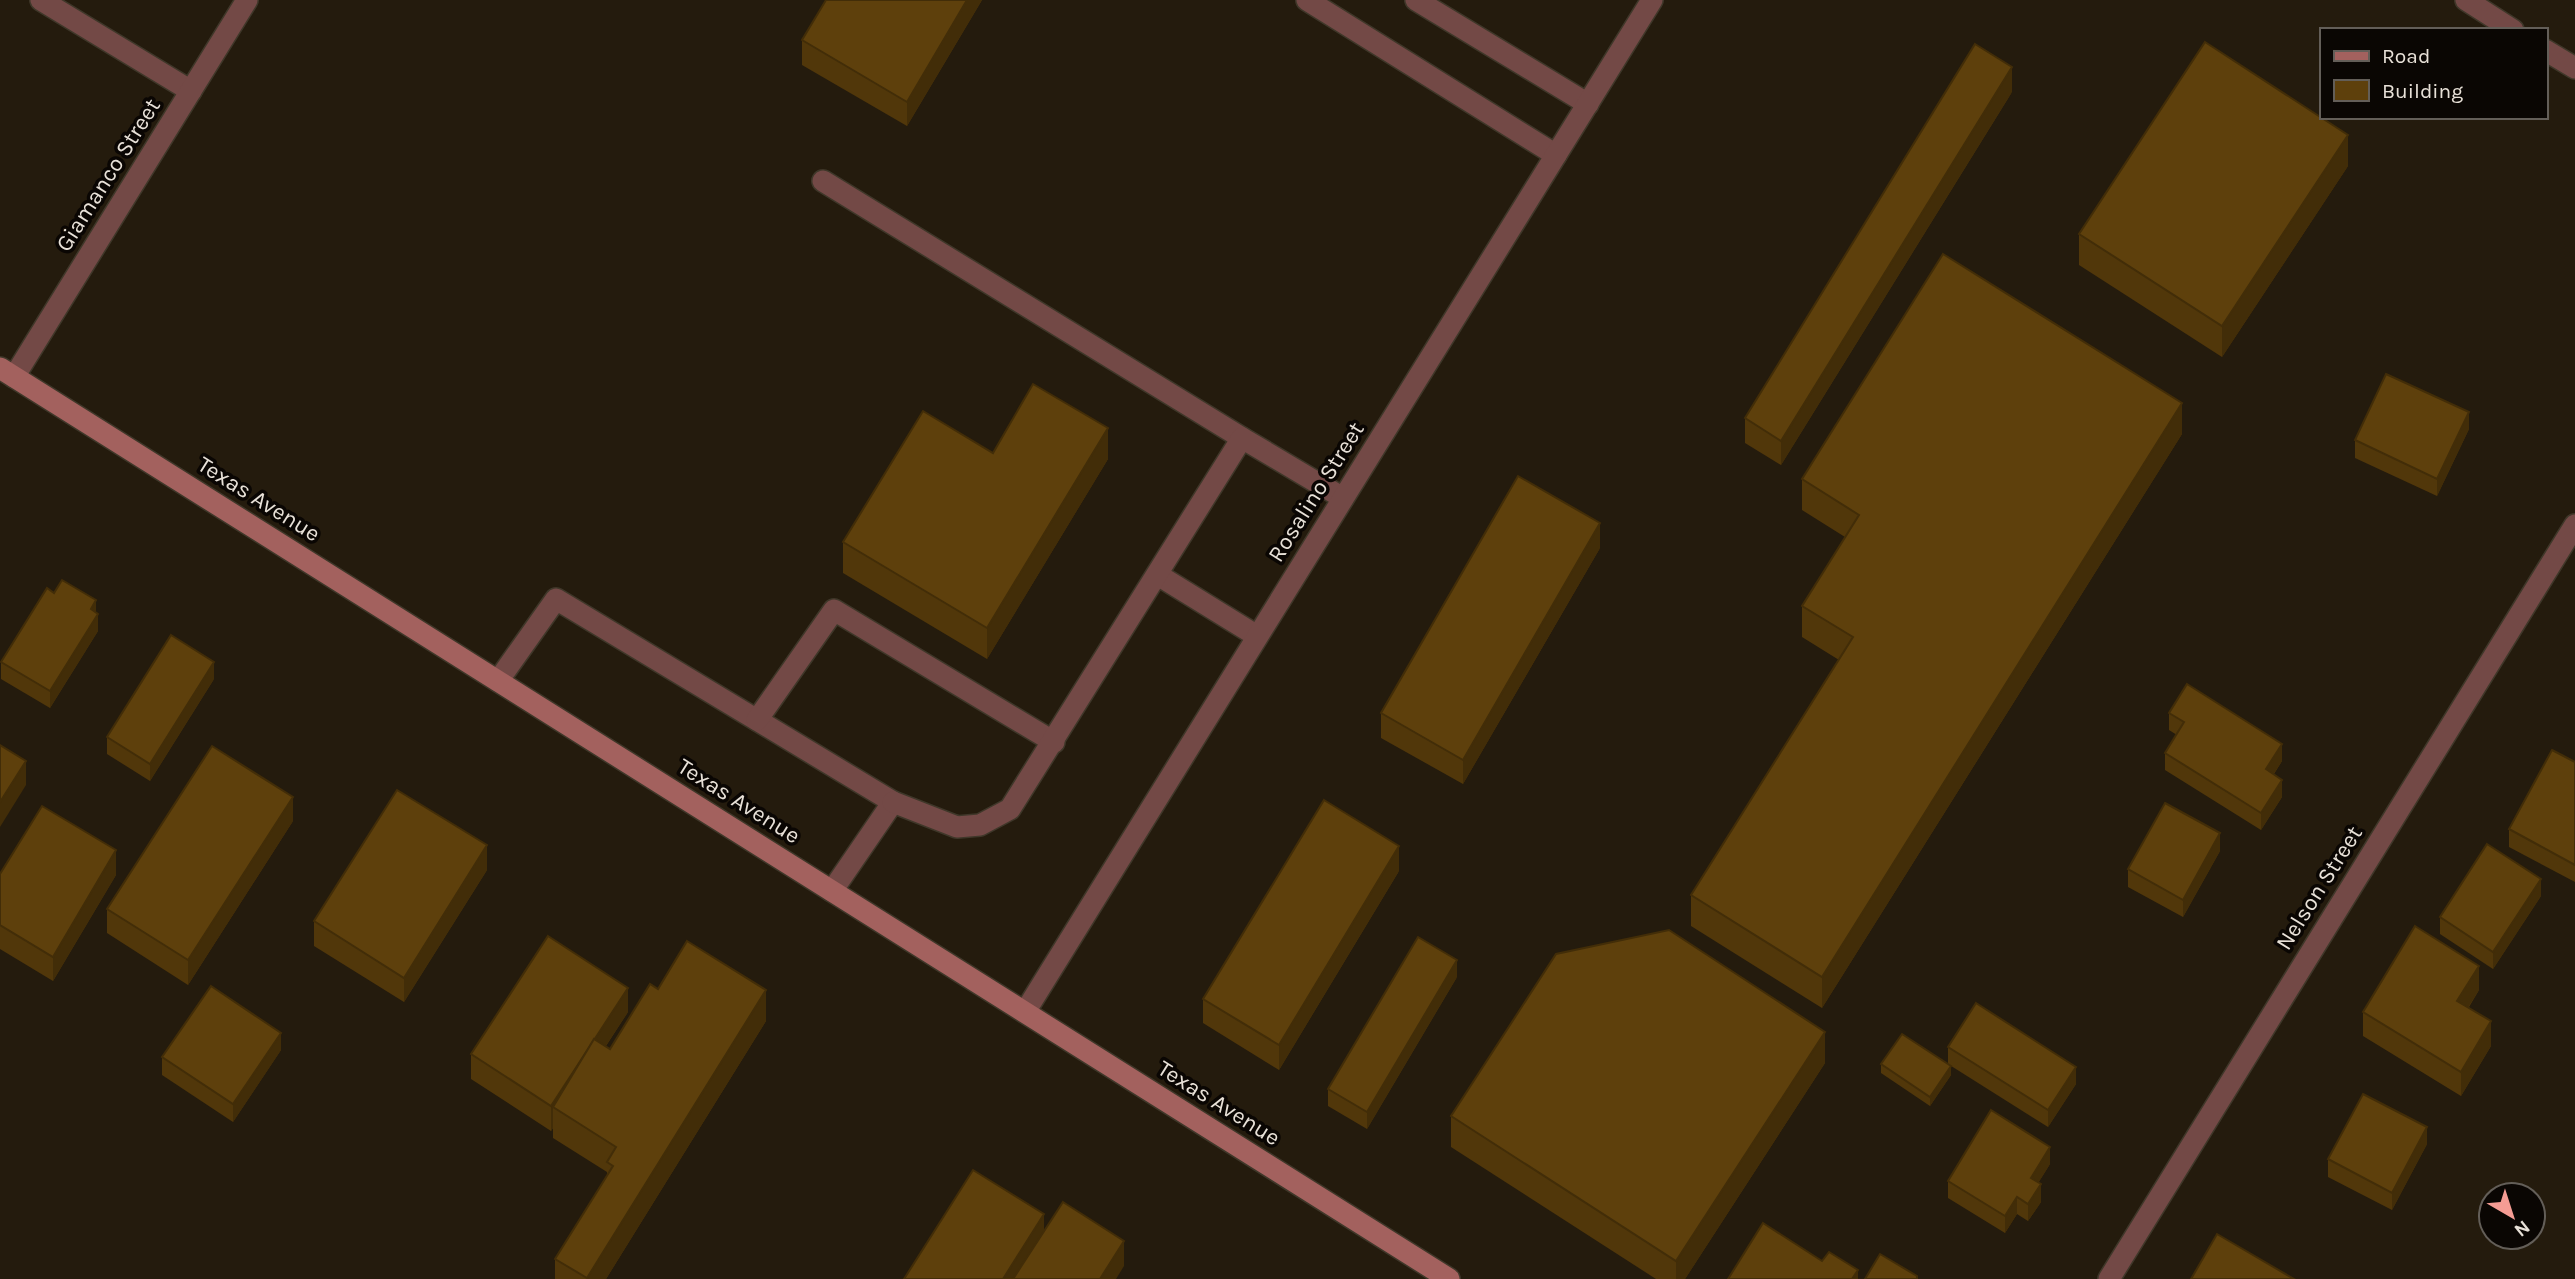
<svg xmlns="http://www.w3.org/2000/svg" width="2575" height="1279" viewBox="0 0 2575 1279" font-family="Karla,sans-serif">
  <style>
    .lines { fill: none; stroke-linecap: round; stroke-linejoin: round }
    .lane-casing { stroke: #3f3729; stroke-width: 24 }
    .street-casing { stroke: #3f3729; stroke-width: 24 }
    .secondary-casing { stroke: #3f3729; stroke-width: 24 }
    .lane { stroke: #734946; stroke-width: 21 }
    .street { stroke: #734946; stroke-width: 21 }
    .secondary { stroke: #a3615e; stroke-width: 21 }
    .wall { fill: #51370a }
    .shaded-wall { fill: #422d08 }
    .building { fill: #5e400c; stroke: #422d08; stroke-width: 2 }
    .labels { text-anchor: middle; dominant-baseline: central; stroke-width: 7; stroke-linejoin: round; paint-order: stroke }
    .street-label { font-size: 23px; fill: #e8e1d8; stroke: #0a0603 }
  </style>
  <rect width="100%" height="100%" fill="#241b0d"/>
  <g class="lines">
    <defs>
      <g id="lane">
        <path d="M 41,0 L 191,91"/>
        <path d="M 1307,0 L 1556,155"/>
        <path d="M 1416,0 L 1588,104"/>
        <path d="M 823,181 L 1242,438"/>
        <path d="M 1158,575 L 1257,636"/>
        <path d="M 498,681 L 556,599 L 893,802 L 832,891"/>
        <path d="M 757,720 L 834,610 L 1054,742"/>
        <path d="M 893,802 L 957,827 L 980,825 L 1010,809 L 1242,438 L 1343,498"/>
      </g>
      <g id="street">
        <path d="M 2466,0 L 2513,30"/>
        <path d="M 2545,50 L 2575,68"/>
        <path d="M 14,377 L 247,0"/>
        <path d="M 1025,1012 L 1652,0"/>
        <path d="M 2109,1279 L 2575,525"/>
      </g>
      <path id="secondary" d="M 0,368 L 1449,1279"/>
    </defs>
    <use href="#lane" class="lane-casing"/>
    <use href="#street" class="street-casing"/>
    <use href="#secondary" class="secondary-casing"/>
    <use href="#lane" class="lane"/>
    <use href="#street" class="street"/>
    <use href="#secondary" class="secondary"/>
  </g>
  <g class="wall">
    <path d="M 982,0 L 907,126 L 802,65 L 802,40 Z"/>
    <path d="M 2012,92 L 1781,465 L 1745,443 L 1745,418 Z"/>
    <path d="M 2348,166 L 2222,357 L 2079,265 L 2079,234 Z"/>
    <path d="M 2469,429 L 2437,496 L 2355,458 L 2355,440 Z"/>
    <path d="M 2182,434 L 1822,1008 L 1691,926 L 1691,895 L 1839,660 L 1802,637 L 1802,606 L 1845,537 L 1802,510 L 1802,479 Z"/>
    <path d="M 993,453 L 1108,459 L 987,659 L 843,573 L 843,542 Z"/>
    <path d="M 1600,548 L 1463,784 L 1381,738 L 1381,713 Z"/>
    <path d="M 54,593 L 96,613 L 98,631 L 50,708 L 1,679 L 1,662 Z"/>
    <path d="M 214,679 L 150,781 L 107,754 L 107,737 Z"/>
    <path d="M 2169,713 L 2282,761 L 2274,774 L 2282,797 L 2261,830 L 2165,770 L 2165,753 L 2177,735 L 2169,730 Z"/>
    <path d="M 2575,762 L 2575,882 L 2509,847 L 2509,829 Z"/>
    <path d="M 293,821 L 188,985 L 107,933 L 107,909 Z"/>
    <path d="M 2220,851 L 2183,917 L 2128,887 L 2128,869 Z"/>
    <path d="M 487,870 L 404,1002 L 314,946 L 314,921 Z"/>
    <path d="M 1399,871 L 1279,1070 L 1203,1023 L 1203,999 Z"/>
    <path d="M 0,874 L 116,875 L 53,981 L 0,949 Z"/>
    <path d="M 2541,896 L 2493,969 L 2440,934 L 2440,917 Z"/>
    <path d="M 1457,977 L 1367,1129 L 1328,1106 L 1328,1089 Z"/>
    <path d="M 658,989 L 766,1021 L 606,1279 L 555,1279 L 555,1259 L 607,1177 L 607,1172 L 553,1138 L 553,1128 L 551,1131 L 471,1079 L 471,1054 L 628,1012 L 606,1046 L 610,1049 Z"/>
    <path d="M 2479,990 L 2469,1007 L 2491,1046 L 2461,1096 L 2363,1036 L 2363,1012 Z"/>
    <path d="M 1948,1047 L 2076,1084 L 2048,1127 L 1948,1064 Z"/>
    <path d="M 281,1050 L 233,1122 L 162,1075 L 162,1057 Z"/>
    <path d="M 1825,1063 L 1685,1279 L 1656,1279 L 1451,1147 L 1451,1116 Z"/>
    <path d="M 1881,1064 L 1951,1075 L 1930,1106 L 1881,1073 Z"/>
    <path d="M 2427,1144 L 2392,1210 L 2328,1177 L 2328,1159 Z"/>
    <path d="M 2050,1164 L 2038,1183 L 2041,1202 L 2028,1221 L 2017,1214 L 2005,1233 L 1948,1198 L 1948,1181 Z"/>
  </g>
  <g class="shaded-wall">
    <path d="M 967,0 L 982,0 L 907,126 L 907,102 Z"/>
    <path d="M 2012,67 L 2012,92 L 1781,465 L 1781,441 Z"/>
    <path d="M 2348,135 L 2348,166 L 2222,357 L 2222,326 Z"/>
    <path d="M 2182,403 L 2182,434 L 1822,1008 L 1822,977 Z"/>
    <path d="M 2469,412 L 2469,429 L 2437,496 L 2437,479 Z"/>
    <path d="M 1108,428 L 1108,459 L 987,659 L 987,628 Z"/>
    <path d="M 1600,523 L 1600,548 L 1463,784 L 1463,760 Z"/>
    <path d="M 96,600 L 96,617 L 98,614 L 98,631 L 50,708 L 50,691 Z"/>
    <path d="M 214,662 L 214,679 L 150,781 L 150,764 Z"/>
    <path d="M 2282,744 L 2282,761 L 2266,786 L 2266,769 Z"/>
    <path d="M 26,761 L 26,785 L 0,827 L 0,802 Z"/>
    <path d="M 2282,780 L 2282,797 L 2261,830 L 2261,813 Z"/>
    <path d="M 293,797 L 293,821 L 188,985 L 188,960 Z"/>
    <path d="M 2220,833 L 2220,851 L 2183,917 L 2183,900 Z"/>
    <path d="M 487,845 L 487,870 L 404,1002 L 404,978 Z"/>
    <path d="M 1399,846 L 1399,871 L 1279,1070 L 1279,1045 Z"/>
    <path d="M 116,850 L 116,875 L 53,981 L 53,957 Z"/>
    <path d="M 2541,879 L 2541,896 L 2493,969 L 2493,952 Z"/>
    <path d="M 1457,960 L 1457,977 L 1367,1129 L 1367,1112 Z"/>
    <path d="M 2479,966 L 2479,990 L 2457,1025 L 2457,1001 Z"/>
    <path d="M 628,988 L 628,1012 L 562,1113 L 553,1107 L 553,1128 L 551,1131 L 551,1106 Z"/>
    <path d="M 766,990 L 766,1021 L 606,1279 L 587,1279 Z"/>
    <path d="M 2491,1021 L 2491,1046 L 2461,1096 L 2461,1072 Z"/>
    <path d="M 1825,1032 L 1825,1063 L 1685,1279 L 1676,1279 L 1676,1261 Z"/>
    <path d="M 281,1033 L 281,1050 L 233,1122 L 233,1104 Z"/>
    <path d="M 1951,1066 L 1951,1075 L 1930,1106 L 1930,1097 Z"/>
    <path d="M 2076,1067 L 2076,1084 L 2048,1127 L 2048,1110 Z"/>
    <path d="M 2427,1127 L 2427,1144 L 2392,1210 L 2392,1193 Z"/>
    <path d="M 2050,1147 L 2050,1164 L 2031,1195 L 2031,1178 Z"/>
    <path d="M 2041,1184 L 2041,1202 L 2028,1221 L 2028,1204 Z"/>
    <path d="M 2017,1197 L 2017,1214 L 2005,1233 L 2005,1216 Z"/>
    <path d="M 1044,1214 L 1044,1238 L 1018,1279 L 1003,1279 Z"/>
    <path d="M 1124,1241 L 1124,1266 L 1116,1279 L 1100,1279 Z"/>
    <path d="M 1858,1270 L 1858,1279 L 1852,1279 Z"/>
  </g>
  <g class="building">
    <path d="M 826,0 L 967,0 L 907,102 L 802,40 Z"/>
    <path d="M 2205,42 L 2348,135 L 2222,326 L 2079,234 Z"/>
    <path d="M 1975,44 L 2012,67 L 1781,441 L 1745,418 Z"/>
    <path d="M 1943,254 L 2182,403 L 1822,977 L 1691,895 L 1853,637 L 1802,606 L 1859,515 L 1802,479 Z"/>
    <path d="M 2386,374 L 2469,412 L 2437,479 L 2355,440 Z"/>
    <path d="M 1033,384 L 1108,428 L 987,628 L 843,542 L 923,411 L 993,453 Z"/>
    <path d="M 1518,476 L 1600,523 L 1463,760 L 1381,713 Z"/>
    <path d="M 62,580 L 96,600 L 91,609 L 98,614 L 50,691 L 1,662 L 47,588 L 54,593 Z"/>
    <path d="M 171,635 L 214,662 L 150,764 L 107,737 Z"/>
    <path d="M 2187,684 L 2282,744 L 2266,769 L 2282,780 L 2261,813 L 2165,753 L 2184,722 L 2169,713 Z"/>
    <path d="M 0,745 L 26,761 L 0,802 Z"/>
    <path d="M 212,746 L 293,797 L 188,960 L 107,909 Z"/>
    <path d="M 2552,750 L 2575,762 L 2575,865 L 2509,829 Z"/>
    <path d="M 397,790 L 487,845 L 404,978 L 314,921 Z"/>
    <path d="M 1324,800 L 1399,846 L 1279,1045 L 1203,999 Z"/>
    <path d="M 2165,803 L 2220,833 L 2183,900 L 2128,869 Z"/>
    <path d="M 42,806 L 116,850 L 53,957 L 0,925 L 0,874 Z"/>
    <path d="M 2487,844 L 2541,879 L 2493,952 L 2440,917 Z"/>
    <path d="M 2415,926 L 2479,966 L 2457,1001 L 2491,1021 L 2461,1072 L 2363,1012 Z"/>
    <path d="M 1669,930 L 1825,1032 L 1676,1261 L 1451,1116 L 1556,954 Z"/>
    <path d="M 548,936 L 628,988 L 551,1106 L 471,1054 Z"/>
    <path d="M 1418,937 L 1457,960 L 1367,1112 L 1328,1089 Z"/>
    <path d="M 687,941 L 766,990 L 587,1278 L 555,1259 L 613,1166 L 607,1162 L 616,1147 L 553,1107 L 594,1039 L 610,1049 L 650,984 L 658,989 Z"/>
    <path d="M 211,986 L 281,1033 L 233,1104 L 162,1057 Z"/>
    <path d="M 1976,1003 L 2076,1067 L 2048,1110 L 1948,1047 Z"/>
    <path d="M 1902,1034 L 1951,1066 L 1930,1097 L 1881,1064 Z"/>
    <path d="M 2363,1094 L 2427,1127 L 2392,1193 L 2328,1159 Z"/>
    <path d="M 1991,1110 L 2050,1147 L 2031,1178 L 2041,1184 L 2028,1204 L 2017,1197 L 2005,1216 L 1948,1181 Z"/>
    <path d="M 973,1170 L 1044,1214 L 1003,1279 L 904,1279 Z"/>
    <path d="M 1063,1202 L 1124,1241 L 1100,1279 L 1013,1279 Z"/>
    <path d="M 1763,1223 L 1822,1261 L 1829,1252 L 1858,1270 L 1852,1279 L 1728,1279 Z"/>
    <path d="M 2217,1234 L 2294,1279 L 2191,1279 Z"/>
    <path d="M 1880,1254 L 1917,1276 L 1917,1279 L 1865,1279 Z"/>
  </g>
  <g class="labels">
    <g class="street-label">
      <text transform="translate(108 175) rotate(-58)">Giamanco Street</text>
      <text transform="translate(1316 492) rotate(-58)">Rosalino Street</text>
      <text transform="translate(259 499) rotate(32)">Texas Avenue</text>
      <text transform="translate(739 801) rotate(32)">Texas Avenue</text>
      <text transform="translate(2319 888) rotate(-58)">Nelson Street</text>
      <text transform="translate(1219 1103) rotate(32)">Texas Avenue</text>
    </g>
  </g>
  <rect x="2320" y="28" width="228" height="91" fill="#0a0603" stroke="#635e58" stroke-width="2"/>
  <rect x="2334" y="51" width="35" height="10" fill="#a3615e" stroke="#635e58" stroke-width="2"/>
  <text x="2382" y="63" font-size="21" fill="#e8e1d8">Road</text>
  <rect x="2334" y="80" width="35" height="21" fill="#5e400c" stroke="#635e58" stroke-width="2"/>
  <text x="2382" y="98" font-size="21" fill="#e8e1d8">Building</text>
  <g transform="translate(2512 1216) rotate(141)"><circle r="33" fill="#0a0603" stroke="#635e58" stroke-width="2"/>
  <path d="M0-5L12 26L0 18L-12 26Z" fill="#f59c94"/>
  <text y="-10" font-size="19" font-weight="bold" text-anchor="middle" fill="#e8e1d8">N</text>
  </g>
</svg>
